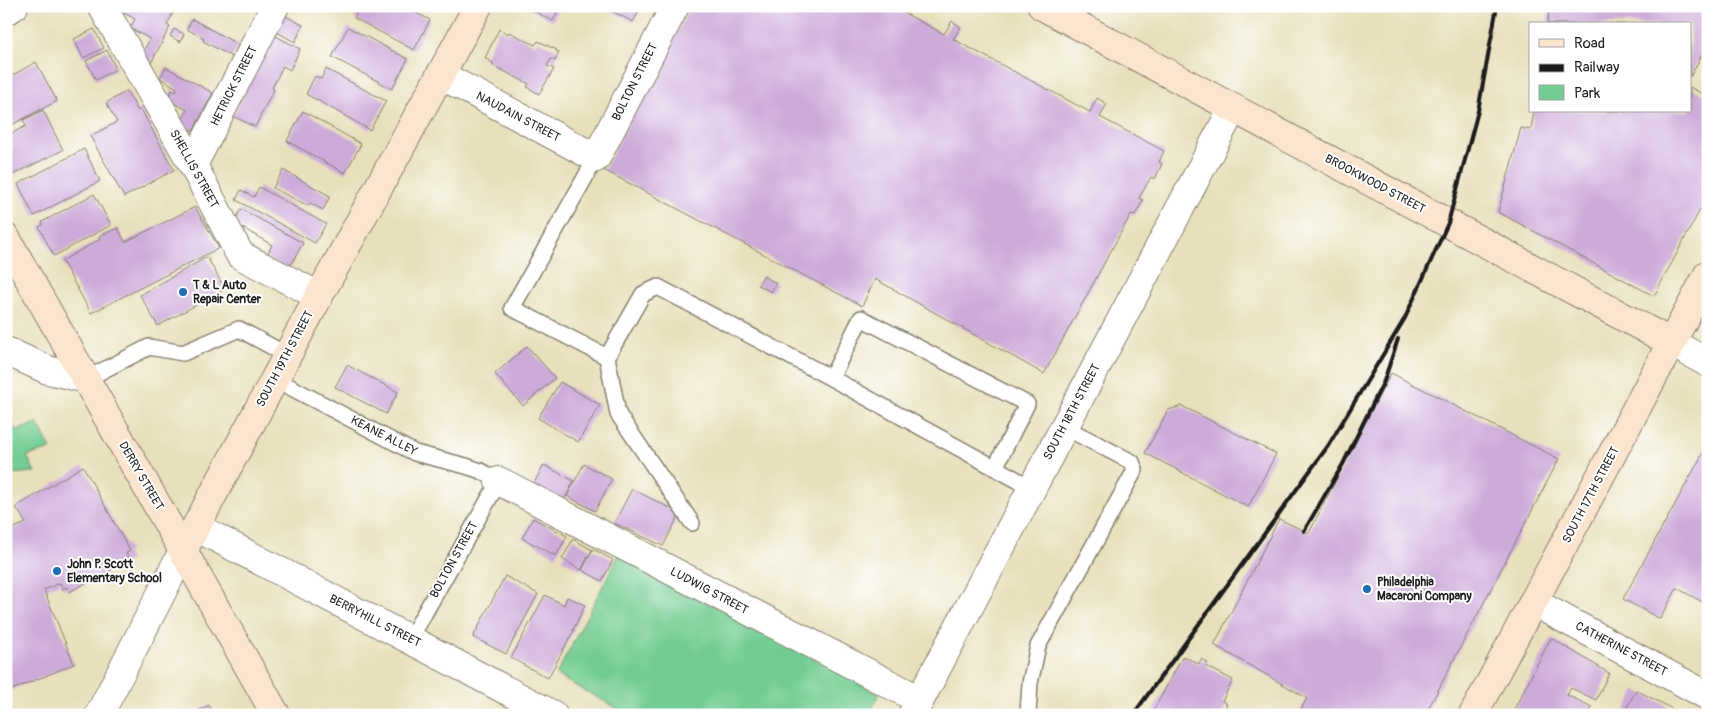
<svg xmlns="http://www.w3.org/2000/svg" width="1714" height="721" viewBox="0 0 1714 721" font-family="Pangolin,sans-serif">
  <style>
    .green { fill: #73cc93; stroke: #487458 }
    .building { fill: #ccaad9 }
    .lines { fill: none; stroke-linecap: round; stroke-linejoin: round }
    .lane-casing { stroke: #827e6c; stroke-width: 18 }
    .street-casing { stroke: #827e6c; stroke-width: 30 }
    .secondary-casing { stroke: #827e6c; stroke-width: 30 }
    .lane { stroke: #fff; stroke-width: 15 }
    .street { stroke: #fff; stroke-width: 28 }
    .secondary { stroke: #fce5cf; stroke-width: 28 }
    .rail { stroke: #1c1c1c; stroke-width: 4 }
    .poi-dot { fill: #1f6fb2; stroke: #fff; stroke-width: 2 }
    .labels { text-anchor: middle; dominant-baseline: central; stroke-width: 4; stroke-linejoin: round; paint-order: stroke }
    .street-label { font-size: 12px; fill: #1c1c1c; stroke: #fff }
    .poi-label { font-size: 12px; font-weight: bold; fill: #1c1c1c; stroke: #fff; text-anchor: start }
  </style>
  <rect width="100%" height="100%" fill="#fff"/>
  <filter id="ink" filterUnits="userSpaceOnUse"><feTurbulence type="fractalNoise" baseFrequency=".02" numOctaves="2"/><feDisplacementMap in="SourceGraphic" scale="10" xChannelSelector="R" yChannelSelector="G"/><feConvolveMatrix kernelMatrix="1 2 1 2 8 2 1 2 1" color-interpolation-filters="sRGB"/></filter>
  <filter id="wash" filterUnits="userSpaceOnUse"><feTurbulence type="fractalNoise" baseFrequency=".0096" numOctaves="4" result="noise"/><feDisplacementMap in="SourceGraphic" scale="20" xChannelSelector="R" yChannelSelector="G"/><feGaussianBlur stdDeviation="1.12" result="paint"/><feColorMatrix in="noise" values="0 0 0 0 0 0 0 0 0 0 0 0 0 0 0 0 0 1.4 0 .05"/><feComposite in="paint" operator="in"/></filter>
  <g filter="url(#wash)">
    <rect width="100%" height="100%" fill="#e8e0bb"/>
    <g class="green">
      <path d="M 6,411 L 16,431 L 37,423 L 51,449 L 27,456 L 35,472 L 9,474 L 6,467 Z"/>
      <path d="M 620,553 L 879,694 L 869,715 L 629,715 L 556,675 Z"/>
    </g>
    <g id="blocks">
      <g class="building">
        <path d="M 111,6 L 165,6 L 174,11 L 167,25 L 170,27 L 151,63 L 140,57 L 150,39 L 130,28 L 135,19 Z"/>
        <path d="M 177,6 L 189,6 L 186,11 Z"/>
        <path d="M 360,6 L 403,6 L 430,20 L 414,50 L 354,18 Z"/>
        <path d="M 524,6 L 560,6 L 553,21 Z"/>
        <path d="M 602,6 L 642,6 L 633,22 Z"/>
        <path d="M 691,6 L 891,6 L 944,34 L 952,21 L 961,27 L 953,39 L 1090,112 L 1097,98 L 1107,104 L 1100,117 L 1164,151 L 1159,162 L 1162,164 L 1155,179 L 1151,177 L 1139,198 L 1143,200 L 1135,215 L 1131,214 L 1044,374 L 875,279 L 862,306 L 604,170 Z"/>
        <path d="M 1550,6 L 1708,6 L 1708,44 L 1690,77 L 1690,24 L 1547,24 Z"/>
        <path d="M 282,14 L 303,25 L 295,42 L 273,30 Z"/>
        <path d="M 192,19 L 239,45 L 232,57 L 203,41 L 204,39 L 187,29 Z"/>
        <path d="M 348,27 L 408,59 L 392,89 L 332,57 Z"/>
        <path d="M 94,29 L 104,48 L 83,58 L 74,39 Z"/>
        <path d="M 174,29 L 184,34 L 180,42 L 170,36 Z"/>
        <path d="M 499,29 L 508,34 L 509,32 L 535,45 L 538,41 L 557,50 L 556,51 L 559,52 L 555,61 L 551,59 L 547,66 L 554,69 L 539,94 L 527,87 L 529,84 L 492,65 L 493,63 L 485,58 Z"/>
        <path d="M 274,35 L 300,49 L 290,70 L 283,66 L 272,88 L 274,89 L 255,127 L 233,116 Z"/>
        <path d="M 107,50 L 116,69 L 96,80 L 86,61 Z"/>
        <path d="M 36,62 L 57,101 L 6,128 L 6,79 Z"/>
        <path d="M 166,67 L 213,93 L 193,131 L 180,124 L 187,110 L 167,99 L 172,90 L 176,92 L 177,88 L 160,78 Z"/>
        <path d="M 326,69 L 386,101 L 370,130 L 306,94 L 315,76 L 321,79 Z"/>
        <path d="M 1690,87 L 1708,97 L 1708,195 L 1654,296 L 1498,212 L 1521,128 L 1531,130 L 1534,111 L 1690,111 Z"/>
        <path d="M 127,91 L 138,111 L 141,109 L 174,170 L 124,197 L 90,136 L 117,122 L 106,103 Z"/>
        <path d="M 43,110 L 63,150 L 10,176 L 6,169 L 6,136 L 26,126 L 23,120 Z"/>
        <path d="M 303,111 L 361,144 L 345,173 L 287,141 Z"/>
        <path d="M 84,149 L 100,181 L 34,216 L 18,184 Z"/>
        <path d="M 283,170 L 330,196 L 323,210 L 310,203 L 308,206 L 273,188 Z"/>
        <path d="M 259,187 L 326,224 L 315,243 L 236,200 L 241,190 L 254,197 Z"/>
        <path d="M 94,194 L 111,225 L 54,256 L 39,227 L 43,225 L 42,222 Z"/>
        <path d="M 195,207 L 219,248 L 91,313 L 62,261 L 100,239 L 99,236 L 118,228 L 125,242 Z"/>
        <path d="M 241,209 L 303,243 L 288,270 L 266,257 L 272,245 L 234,223 Z"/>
        <path d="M 207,257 L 225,289 L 158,326 L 140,295 Z"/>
        <path d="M 763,276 L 776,283 L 771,292 L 758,285 Z"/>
        <path d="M 527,346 L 555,378 L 523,406 L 495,374 Z"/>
        <path d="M 347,365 L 398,392 L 386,414 L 335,387 Z"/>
        <path d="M 1391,373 L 1559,459 L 1425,715 L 1298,715 L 1307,698 L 1214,645 L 1279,519 L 1309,533 Z"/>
        <path d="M 560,382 L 600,405 L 578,442 L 538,418 Z"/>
        <path d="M 1182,406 L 1276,454 L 1248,507 L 1145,453 L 1168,410 Z"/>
        <path d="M 1708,444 L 1708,605 L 1677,588 L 1660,619 L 1623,599 Z"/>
        <path d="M 584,464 L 612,479 L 595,511 L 567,496 Z"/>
        <path d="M 544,465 L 574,481 L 563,502 L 533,485 Z"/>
        <path d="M 83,466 L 130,551 L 126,553 L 130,560 L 69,592 L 67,587 L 63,589 L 60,583 L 44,590 L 74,664 L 9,691 L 6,684 L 6,510 L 14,528 L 26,523 L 16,507 Z"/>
        <path d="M 632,489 L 680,513 L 663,546 L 614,523 Z"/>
        <path d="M 533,518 L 567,536 L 556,556 L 522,538 Z"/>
        <path d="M 573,539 L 592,550 L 581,570 L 562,559 Z"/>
        <path d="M 593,549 L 613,560 L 602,581 L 582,570 Z"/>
        <path d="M 505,576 L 538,594 L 506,654 L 473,637 Z"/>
        <path d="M 545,595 L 564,605 L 567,597 L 585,605 L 573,630 L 574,630 L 548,678 L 511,658 Z"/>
        <path d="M 1551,638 L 1609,673 L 1596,700 L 1571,688 L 1567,695 L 1592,707 L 1589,715 L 1511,715 Z"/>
        <path d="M 1183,656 L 1199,664 L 1201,659 L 1208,663 L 1206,666 L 1233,680 L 1222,701 L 1227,704 L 1221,715 L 1151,715 Z"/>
        <path d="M 1636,690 L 1665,705 L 1682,715 L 1623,715 Z"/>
        <path d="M 209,705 L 214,715 L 192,715 Z"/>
      </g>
    </g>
  </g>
  <g filter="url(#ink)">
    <use href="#blocks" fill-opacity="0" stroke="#827e6c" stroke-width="1"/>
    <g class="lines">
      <defs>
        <g id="lane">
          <path d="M 596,158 L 512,308 L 607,357 L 643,294 L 658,287 L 831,378 L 1032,488"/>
          <path d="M 607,357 L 618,414 L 692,523"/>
          <path d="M 831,378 L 861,318 L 1027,404 L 995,468"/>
          <path d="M 86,379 L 149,347 L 183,353 L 239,329 L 287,355"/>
          <path d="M 275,379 L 415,453 L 466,466 L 481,471 L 499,481 L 410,639"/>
          <path d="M 1028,715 L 1030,683 L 1038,646 L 1135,470 L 1132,462 L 1064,427"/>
        </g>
        <g id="street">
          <path d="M 102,6 L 193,165 L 240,255 L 319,296"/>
          <path d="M 6,11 L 14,6"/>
          <path d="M 441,75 L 596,158 L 675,6"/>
          <path d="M 193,165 L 275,6"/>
          <path d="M 1672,343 L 1708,363"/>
          <path d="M 6,351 L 48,370 L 86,379"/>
          <path d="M 499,481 L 920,700"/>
          <path d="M 196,527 L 553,715"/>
          <path d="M 1533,602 L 1708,696"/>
          <path d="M 99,715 L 184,549"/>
          <path d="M 912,715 L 1233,108"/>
        </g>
        <g id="secondary">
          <path d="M 1042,6 L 1672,343"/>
          <path d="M 6,238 L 276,715"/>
          <path d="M 184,549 L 319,296 L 478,6"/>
          <path d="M 1473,715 L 1708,274"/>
        </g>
      </defs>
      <use href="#lane" class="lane-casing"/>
      <use href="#street" class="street-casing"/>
      <use href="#secondary" class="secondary-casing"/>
      <use href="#lane" class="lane"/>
      <use href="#street" class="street"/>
      <use href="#secondary" class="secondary"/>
      <g class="rail">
        <path d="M 1304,531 L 1343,464 L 1384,381 L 1398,339"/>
        <path d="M 1133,715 L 1328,446 L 1405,318 L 1448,223 L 1478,111 L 1497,6"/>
      </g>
    </g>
  </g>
  <g class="poi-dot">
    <circle cx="183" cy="292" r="5"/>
    <circle cx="57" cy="571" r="5"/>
    <circle cx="1367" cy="589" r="5"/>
  </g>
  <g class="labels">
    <g class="street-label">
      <text transform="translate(635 82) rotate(-63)">BOLTON STREET</text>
      <text transform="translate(234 86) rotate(-63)">HETRICK STREET</text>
      <text transform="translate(518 117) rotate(28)">NAUDAIN STREET</text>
      <text transform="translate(194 169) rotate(61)">SHELLIS STREET</text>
      <text transform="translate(1375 184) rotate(28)">BROOKWOOD STREET</text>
      <text transform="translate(285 359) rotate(-62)">SOUTH 19TH STREET</text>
      <text transform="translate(1072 412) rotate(-62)">SOUTH 18TH STREET</text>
      <text transform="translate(384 436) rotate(27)">KEANE ALLEY</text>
      <text transform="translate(141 476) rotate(60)">DERRY STREET</text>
      <text transform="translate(1591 495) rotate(-62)">SOUTH 17TH STREET</text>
      <text transform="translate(454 560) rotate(-61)">BOLTON STREET</text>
      <text transform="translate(709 591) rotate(28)">LUDWIG STREET</text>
      <text transform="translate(375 621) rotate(27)">BERRYHILL STREET</text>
      <text transform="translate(1621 649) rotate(28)">CATHERINE STREET</text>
    </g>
    <g class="poi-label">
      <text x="193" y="285">T &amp; L Auto<tspan x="193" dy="14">Repair Center</tspan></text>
      <text x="67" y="564">John P. Scott<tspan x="67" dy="14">Elementary School</tspan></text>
      <text x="1377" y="582">Philadelphia<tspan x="1377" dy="14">Macaroni Company</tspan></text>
    </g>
  </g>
  <rect width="1714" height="721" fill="none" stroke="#fff" stroke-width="25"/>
  <rect x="1529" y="22" width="162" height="90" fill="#ffffff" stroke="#a4a4a4"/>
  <rect x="1539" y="39" width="25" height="8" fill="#fce5cf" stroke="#a4a4a4"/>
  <text x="1574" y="48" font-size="15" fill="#1c1c1c">Road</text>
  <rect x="1539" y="64" width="25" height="8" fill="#1c1c1c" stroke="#a4a4a4"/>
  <text x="1574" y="72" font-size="15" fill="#1c1c1c">Railway</text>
  <rect x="1539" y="85" width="25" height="15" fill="#73cc93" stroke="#a4a4a4"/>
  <text x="1574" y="98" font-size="15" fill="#1c1c1c">Park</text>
</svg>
